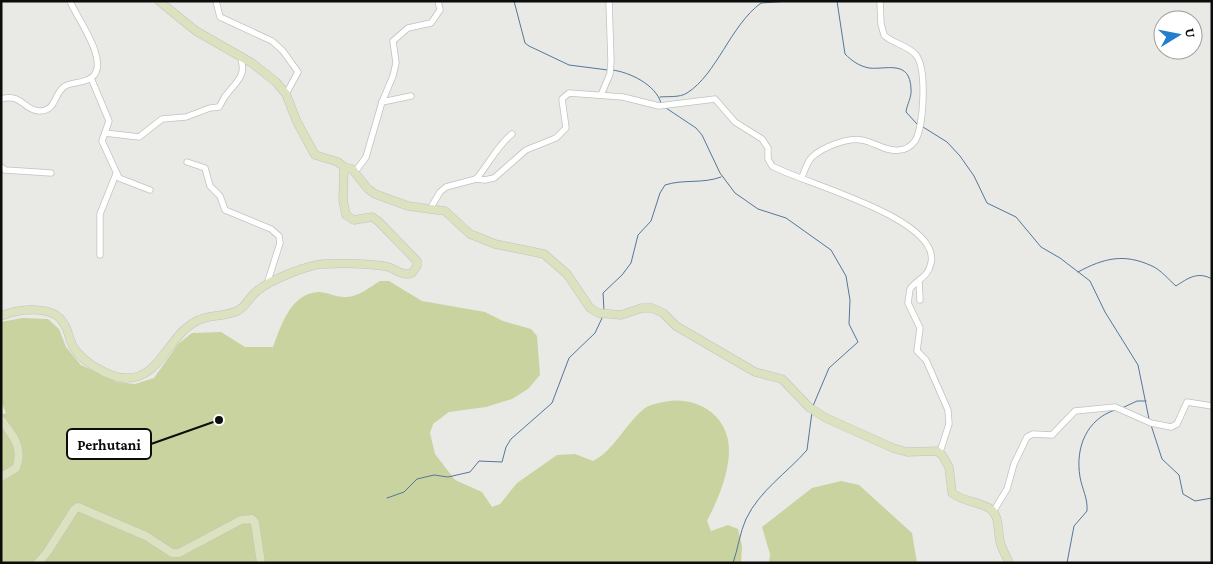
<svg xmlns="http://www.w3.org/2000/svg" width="1213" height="564" viewBox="0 0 1213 564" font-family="'Crimson Pro',serif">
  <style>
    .green { fill: #c8d39f }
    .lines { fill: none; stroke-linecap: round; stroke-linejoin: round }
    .stream { stroke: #54779a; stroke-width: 1 }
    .street-casing { stroke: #c1c3be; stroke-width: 7 }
    .secondary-casing { stroke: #c1c3be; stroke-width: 9 }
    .street { stroke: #fff; stroke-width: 5.5 }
    .secondary { stroke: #dce1bf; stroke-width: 8 }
    .leader { fill: none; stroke: #0d0d0c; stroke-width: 2 }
    .callout-dot { fill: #0d0d0c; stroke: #fff; stroke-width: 2 }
    .callout { fill: #fff; stroke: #0d0d0c; stroke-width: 2 }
    .callout-label { font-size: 15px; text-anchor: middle; font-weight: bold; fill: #0d0d0c }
  </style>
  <rect width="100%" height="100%" fill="#e9eae5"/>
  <g class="green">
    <path d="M 380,281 L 389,281 L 422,301 L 485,312 L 503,321 L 531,329 L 537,336 L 540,375 L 528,389 L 512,399 L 486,407 L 449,412 L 433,424 L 430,433 L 435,454 L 455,480 L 482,492 L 492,507 L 500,504 L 517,483 L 557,455 L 575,454 L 593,461 L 601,456 C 618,443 628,421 645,408 C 649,405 655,404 659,403 C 689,394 722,409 728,440 C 733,465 718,500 707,521 L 711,531 L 728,525 L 738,529 L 742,546 L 741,563 L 1,563 L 1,415 L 6,413 L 1,401 L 1,322 L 22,318 L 48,319 L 59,329 L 66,347 L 81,365 L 117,382 L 135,384 L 154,378 L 178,344 L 192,333 L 221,332 L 245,347 L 273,347 C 281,326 290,294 318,292 C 327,292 335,297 345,297 C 357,298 370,287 380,281 Z"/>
    <path d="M 841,481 L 859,485 L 912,533 L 917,563 L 769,563 L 770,554 L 762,527 L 812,488 Z"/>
  </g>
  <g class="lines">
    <g class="stream">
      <path d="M 514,1 L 525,43 L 529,46 L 569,65 L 608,70"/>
      <path d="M 837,1 L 845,54 C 852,61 859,66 869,68 C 886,70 910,59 911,89 C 912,97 907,104 906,112 L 917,124"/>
      <path d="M 612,70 C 630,72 656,85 661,103"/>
      <path d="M 660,97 C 668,96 679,98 687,93 C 717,74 730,26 761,3 L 790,1"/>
      <path d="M 666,108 L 696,128 L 702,135 L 720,173 L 735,193 L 758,209 L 786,218 L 831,250 L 846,276 L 850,300 L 849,324 L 858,342 L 829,368 L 813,406"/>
      <path d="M 923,127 L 947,142 L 960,156 L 974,176 L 987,203 L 1016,217 L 1041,247 L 1060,258 L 1090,281 L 1105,312 L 1138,365 L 1149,419"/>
      <path d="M 1078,272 C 1104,258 1124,253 1152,266 C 1161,270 1169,280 1176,286 C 1188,278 1198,271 1212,279"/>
      <path d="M 604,310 L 603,293 L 622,275 L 631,263 L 638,235 L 651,221 L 660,193 L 665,185 C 683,179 703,184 721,177"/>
      <path d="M 1122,408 L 1137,401 L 1146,401"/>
      <path d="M 1151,425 L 1162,459 L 1179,475 L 1183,494 L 1195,501 L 1212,498"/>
      <path d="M 387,498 L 404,492 L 417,479 L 434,475 L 448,477 L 470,472 L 479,461 L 502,462 L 506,447 L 511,439 L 552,403 L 569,358 L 595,333 L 603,316"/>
      <path d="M 733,563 C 738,549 740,532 746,519 C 760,490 787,473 807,450 L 812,412"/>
      <path d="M 1067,563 L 1074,526 L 1087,511 C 1088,498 1082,489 1080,477 C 1075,447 1087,419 1115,410"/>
    </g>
    <defs>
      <g id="street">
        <path d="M 216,1 L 220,17 L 272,41 L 283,51 L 298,72 L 286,94"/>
        <path d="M 91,78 L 109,121 L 102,141 L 119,178 L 150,190"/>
        <path d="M 601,95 L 610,74 L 611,61 L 609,1"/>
        <path d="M 1,99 C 22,93 23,110 39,111 C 57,111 53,94 65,86 C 73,82 84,83 91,78 C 112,64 76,17 70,1"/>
        <path d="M 382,102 L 411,96"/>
        <path d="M 105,133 L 139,137 L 162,119 L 186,117 L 210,108 L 219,107 C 222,103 223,98 227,94 C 238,80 247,75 240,56"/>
        <path d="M 187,162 L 205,168 L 210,186 L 220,196 L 225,210 L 271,229 L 279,236 L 280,243 L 267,284"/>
        <path d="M 1,167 L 5,170 L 51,173"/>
        <path d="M 355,172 L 366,157 L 382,102 L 393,76 L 396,63 L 393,41 L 408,28 L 431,23 L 440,10 L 438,1"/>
        <path d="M 802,177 C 805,170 807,162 812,157 C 823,147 848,137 862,140 C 874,142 886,152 899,150 C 905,150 911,146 915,141 C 924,126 927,69 916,55 C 908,45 893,44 884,35 L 881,24 L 880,1"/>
        <path d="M 476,179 C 489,164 497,146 512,134"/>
        <path d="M 430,209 L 440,192 L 446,187 L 476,179 L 485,180 L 494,178 L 526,150 L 556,138 L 566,128 L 562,99 L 569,93 L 623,97 L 659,106 L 715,99 L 735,122 L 762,139 L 768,148 L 768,159 L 772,166 C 802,183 941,218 931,263 C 928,278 917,279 910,289 L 908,303 L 920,328 L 917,351 L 926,360 L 948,410 L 949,424 L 940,452"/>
        <path d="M 100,255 L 100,214 L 116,174"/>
        <path d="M 919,281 L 920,300"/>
        <path d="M 993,512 L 1007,489 L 1014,464 L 1027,437 L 1033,434 L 1052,435 L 1075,411 L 1115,407 L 1151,423 L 1171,427 L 1177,424 L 1187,402 L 1212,406"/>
      </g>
      <g id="secondary">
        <path d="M 159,1 L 196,31 L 252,63 L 276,82 L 286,94 L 297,122 L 315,155 L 338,162 L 344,167"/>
        <path d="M 344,167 L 352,169 L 368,189 L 375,194 L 408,206 L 445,211 L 470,234 L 495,244 L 544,254 L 567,274 L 590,308 L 598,313 L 621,315 L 642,308 L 652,308 L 663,313 L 676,326 L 755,372 L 782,379 L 810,408 L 826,418 L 893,448 L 907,452 L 937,451 L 942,455 L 949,467 L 952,493 C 964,502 977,501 989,508 C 1001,515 997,534 1001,545 C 1003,551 1007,557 1009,563"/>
        <path d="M 1,316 C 18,309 54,304 64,324 C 69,331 69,341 74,348 C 83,362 108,377 125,378 C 161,380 168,333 199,320 C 212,314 227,317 239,310 C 247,305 250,296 257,291 C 270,280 307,265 323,264 C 343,263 364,263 384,266 C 394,267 401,277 412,273 L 417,266 L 417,261 L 378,221 L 372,217 L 354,220 L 346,215 L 343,200 L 344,167"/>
        <path d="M 1,420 C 13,435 24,448 16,468 L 1,477"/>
        <path d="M 38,563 L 48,551 L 74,510 L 78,507 L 146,536 L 172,553 L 179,553 L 241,520 L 252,519 L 255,523 L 261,563"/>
      </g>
    </defs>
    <use href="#street" class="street-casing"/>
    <use href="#secondary" class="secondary-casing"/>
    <use href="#street" class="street"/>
    <use href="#secondary" class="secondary"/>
  </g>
  <path class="leader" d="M219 420L151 444"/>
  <circle class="callout-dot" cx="219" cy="420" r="5"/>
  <rect class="callout" x="67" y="429" width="84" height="30" rx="5"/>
  <g class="callout-label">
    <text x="109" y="450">Perhutani</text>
  </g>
  <rect width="1213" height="564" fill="none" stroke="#0d0d0c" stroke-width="5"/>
  <g transform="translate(1178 35) rotate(80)"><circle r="24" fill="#ffffff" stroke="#9e9e9e"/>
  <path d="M0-4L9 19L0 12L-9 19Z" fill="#237ecb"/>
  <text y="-8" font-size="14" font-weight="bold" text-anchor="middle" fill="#0d0d0c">U</text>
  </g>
</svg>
